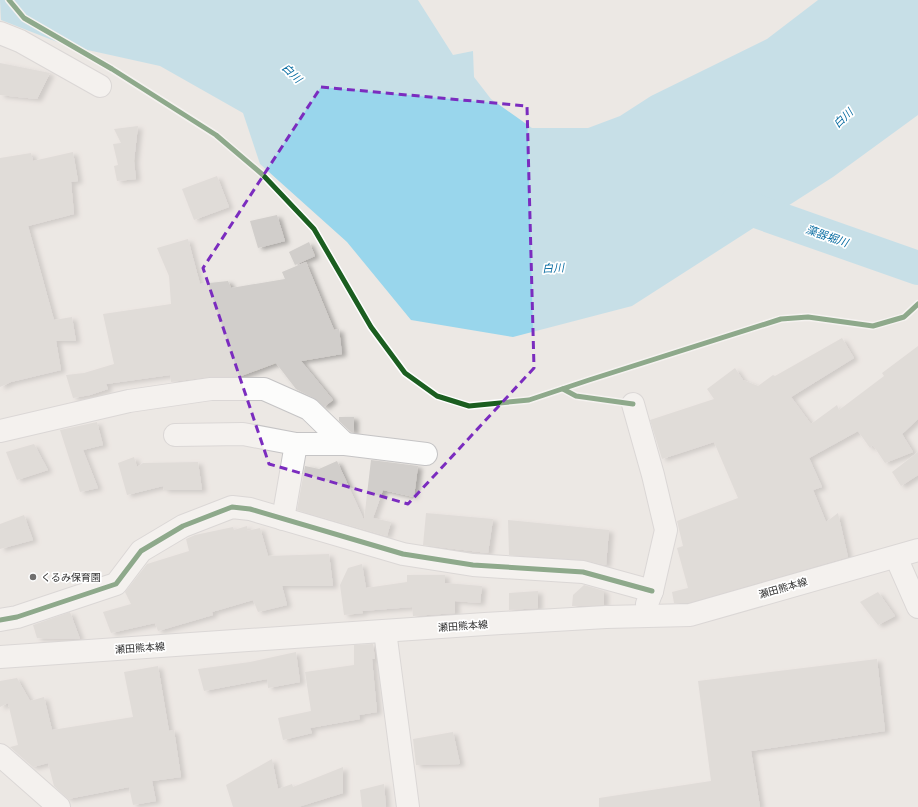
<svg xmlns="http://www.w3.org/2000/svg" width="918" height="807" viewBox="0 0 918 807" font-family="'Titillium Web','Noto Sans JP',sans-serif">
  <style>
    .water { fill: #99d6ec }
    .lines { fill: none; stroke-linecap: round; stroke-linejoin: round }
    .river { stroke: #99d6ec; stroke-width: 34 }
    .building { fill: #d1cecb; filter: url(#shadow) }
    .minor-casing { stroke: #c5c4c5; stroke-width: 24 }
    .secondary-casing { stroke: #c5c4c5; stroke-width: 24 }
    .minor { stroke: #fcfcfb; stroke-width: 22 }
    .secondary { stroke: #fcfcfb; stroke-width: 22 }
    .cycleway-casing { stroke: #fff; stroke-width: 8 }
    .cycleway { stroke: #1b5e20; stroke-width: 5 }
    .marked { fill: none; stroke: #7b2cbf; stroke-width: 3; stroke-dasharray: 8 5; stroke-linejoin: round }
    .poi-dot { fill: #706f6e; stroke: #fff; stroke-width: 1.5 }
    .labels { text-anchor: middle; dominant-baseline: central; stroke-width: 3.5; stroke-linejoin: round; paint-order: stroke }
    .poi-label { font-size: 10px; fill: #2e2e2e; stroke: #fff; text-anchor: start }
    .street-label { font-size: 10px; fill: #2e2e2e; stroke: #fff }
    .water-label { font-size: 11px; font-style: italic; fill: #0d6fa3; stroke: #fff }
  </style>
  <defs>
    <filter id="shadow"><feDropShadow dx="4.5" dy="2.5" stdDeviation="2" flood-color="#0004"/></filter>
  </defs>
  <rect width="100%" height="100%" fill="#ece8e4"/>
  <path class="water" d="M 0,0 L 418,0 L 453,55 L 473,51 L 474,77 L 491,99 L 532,128 L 588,128 L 620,116 L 651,96 L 767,39 L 818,0 L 918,0 L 918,115 L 833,177 L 632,306 L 513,337 L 411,320 L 347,242 L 260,164 L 243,113 L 160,66 L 65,45 L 1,20 Z"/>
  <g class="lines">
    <path class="river" d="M 736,204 L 918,268"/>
  </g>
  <g class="building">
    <path d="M 0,63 L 50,73 L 37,99 L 0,95 Z"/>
    <path d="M 138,126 L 134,161 L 136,179 L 117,181 L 114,166 L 118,165 L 113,144 L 121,143 L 114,129 Z"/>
    <path d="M 73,152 L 78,181 L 71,182 L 74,214 L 28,226 L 54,320 L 72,317 L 76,341 L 56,341 L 61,370 L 11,382 L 0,387 L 0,158 L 31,153 L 33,161 Z"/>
    <path d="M 217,176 L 229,207 L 194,220 L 182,189 Z"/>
    <path d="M 277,215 L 285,241 L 258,248 L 250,221 Z"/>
    <path d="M 188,239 L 200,284 L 228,281 L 231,288 L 285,279 L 282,272 L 306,262 L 334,330 L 339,329 L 342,354 L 301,361 L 333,400 L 324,407 L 314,398 L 296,389 L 276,363 L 241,376 L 209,377 L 171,382 L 170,375 L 106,384 L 108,389 L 90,395 L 73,398 L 66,375 L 84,373 L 114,364 L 103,314 L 171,304 L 169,276 L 157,248 Z"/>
    <path d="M 309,242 L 315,256 L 295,265 L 289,252 Z"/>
    <path d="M 842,338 L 854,358 L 791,397 L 811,424 L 837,405 L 839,410 L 884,376 L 882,373 L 918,346 L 918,419 L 902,434 L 913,452 L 885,463 L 873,445 L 870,448 L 858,431 L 809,458 L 822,487 L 813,490 L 826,522 L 838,513 L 848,557 L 688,603 L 674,603 L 672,592 L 688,588 L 677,548 L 683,546 L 677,521 L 738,498 L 714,442 L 662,459 L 650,420 L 714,399 L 707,389 L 735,368 L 743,380 L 758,386 L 773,375 L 775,376 Z"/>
    <path d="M 339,417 L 354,417 L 354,433 L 351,432 L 339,421 Z"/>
    <path d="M 97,422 L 103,445 L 83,450 L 98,488 L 80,492 L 60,430 Z"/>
    <path d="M 34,444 L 48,470 L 17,480 L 6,452 Z"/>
    <path d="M 918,452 L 918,475 L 901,486 L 892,472 Z"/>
    <path d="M 134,457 L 137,467 L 143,463 L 198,462 L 202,490 L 164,490 L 163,486 L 127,495 L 118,463 Z"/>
    <path d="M 371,460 L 418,466 L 414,497 L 383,490 L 373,518 L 391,522 L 387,536 L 297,510 L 305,466 L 319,469 L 337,461 L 364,520 Z"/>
    <path d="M 426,513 L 493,519 L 488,553 L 423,545 Z"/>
    <path d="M 24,515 L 33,540 L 0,549 L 0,524 Z"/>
    <path d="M 508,520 L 609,530 L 606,565 L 584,560 L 509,555 Z"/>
    <path d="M 247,526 L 247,531 L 260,528 L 268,556 L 329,554 L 333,586 L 282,586 L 287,605 L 258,612 L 253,600 L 212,612 L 213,615 L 158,631 L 155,623 L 111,633 L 103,612 L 131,604 L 125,592 L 147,564 L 189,551 L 186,539 L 195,535 L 233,527 L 234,530 Z"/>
    <path d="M 362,564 L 366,588 L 407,582 L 407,575 L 445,575 L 445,583 L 482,586 L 480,603 L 455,601 L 455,613 L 413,616 L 412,607 L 362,611 L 363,613 L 344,615 L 340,585 L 348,568 Z"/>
    <path d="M 584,585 L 604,591 L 604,605 L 572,606 L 573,595 Z"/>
    <path d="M 538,591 L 538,608 L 509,610 L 509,593 Z"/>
    <path d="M 878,592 L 895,616 L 878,625 L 860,602 Z"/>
    <path d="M 70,612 L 80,639 L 37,638 L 33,625 Z"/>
    <path d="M 373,644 L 375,659 L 372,659 L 377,712 L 359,715 L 360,719 L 310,728 L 312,733 L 283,740 L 278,718 L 311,711 L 305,672 L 354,665 L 354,645 Z"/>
    <path d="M 296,652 L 300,682 L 268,688 L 267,679 L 204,691 L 198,669 L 250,662 Z"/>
    <path d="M 877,659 L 885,731 L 751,751 L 760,807 L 599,807 L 599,798 L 711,781 L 698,681 Z"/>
    <path d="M 158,666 L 169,731 L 174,730 L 181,777 L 152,781 L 156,801 L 133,805 L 129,787 L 68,799 L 54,786 L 48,763 L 33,767 L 10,747 L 18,745 L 8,703 L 0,707 L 0,681 L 17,678 L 30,701 L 44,697 L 52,730 L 133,717 L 124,672 Z"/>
    <path d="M 453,732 L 460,764 L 416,765 L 413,739 Z"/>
    <path d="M 272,759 L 278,789 L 292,784 L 293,787 L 343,767 L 343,793 L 298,807 L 233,807 L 226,785 Z"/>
    <path d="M 384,784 L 386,807 L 362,807 L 360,790 Z"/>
  </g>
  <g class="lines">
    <defs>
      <g id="minor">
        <path d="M 0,33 L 20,41 L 100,86"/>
        <path d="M 633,404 L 653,475 L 666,530 L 652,591 L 647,604"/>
        <path d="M 0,431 L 129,401 L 211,389 L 264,389 L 309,409 L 345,444"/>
        <path d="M 175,435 L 243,434 L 296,444 L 345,444 L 426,454"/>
        <path d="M 283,519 L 296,444"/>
        <path d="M 896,557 L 918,607"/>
        <path d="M 0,620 L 17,617 L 116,584 L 141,551 L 183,526 L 232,507 L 250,509 L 403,554 L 473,565 L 583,572 L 652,591"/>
        <path d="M 385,631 L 408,807"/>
        <path d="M 0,755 L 59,807"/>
      </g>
      <path id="secondary" d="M 0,657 L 485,624 L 606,617 L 690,615 L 918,550"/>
    </defs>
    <use href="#minor" class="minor-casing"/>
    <use href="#secondary" class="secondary-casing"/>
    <use href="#minor" class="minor"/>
    <use href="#secondary" class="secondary"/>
    <defs>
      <g id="cycleway">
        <path d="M 9,0 L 24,18 L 112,69 L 216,135 L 263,175 L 314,229 L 371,327 L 405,373 L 437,396 L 469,406 L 529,400 L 589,380 L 781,319 L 808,317 L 873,326 L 904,317 L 918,304"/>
        <path d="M 563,389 L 576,396 L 633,404"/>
        <path d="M 0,620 L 17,617 L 116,584 L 141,551 L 183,526 L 232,507 L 250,509 L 403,554 L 473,565 L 583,572 L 652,591"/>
      </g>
    </defs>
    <use href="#cycleway" class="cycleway-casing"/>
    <use href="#cycleway" class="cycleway"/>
  </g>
  <path d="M0 0H918V807H0ZM 321,87 L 527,106 L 534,368 L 408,504 L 269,464 L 203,268 Z" fill="#ece8e4" fill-opacity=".55" fill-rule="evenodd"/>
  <path class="marked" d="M 321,87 L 527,106 L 534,368 L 408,504 L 269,464 L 203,268 Z"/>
  <circle class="poi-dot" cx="33" cy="577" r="4"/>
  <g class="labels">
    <g class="poi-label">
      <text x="41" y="577">くるみ保育園</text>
    </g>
    <g class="street-label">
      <text transform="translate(783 588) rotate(-16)">瀬田熊本線</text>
      <text transform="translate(463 626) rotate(-4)">瀬田熊本線</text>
      <text transform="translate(140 648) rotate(-4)">瀬田熊本線</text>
    </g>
    <g class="water-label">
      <text transform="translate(292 73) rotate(44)">白川</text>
      <text transform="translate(843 118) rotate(-44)">白川</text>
      <text transform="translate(827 236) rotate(19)">藻器堀川</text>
      <text transform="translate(553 268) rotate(-3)">白川</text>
    </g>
  </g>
</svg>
